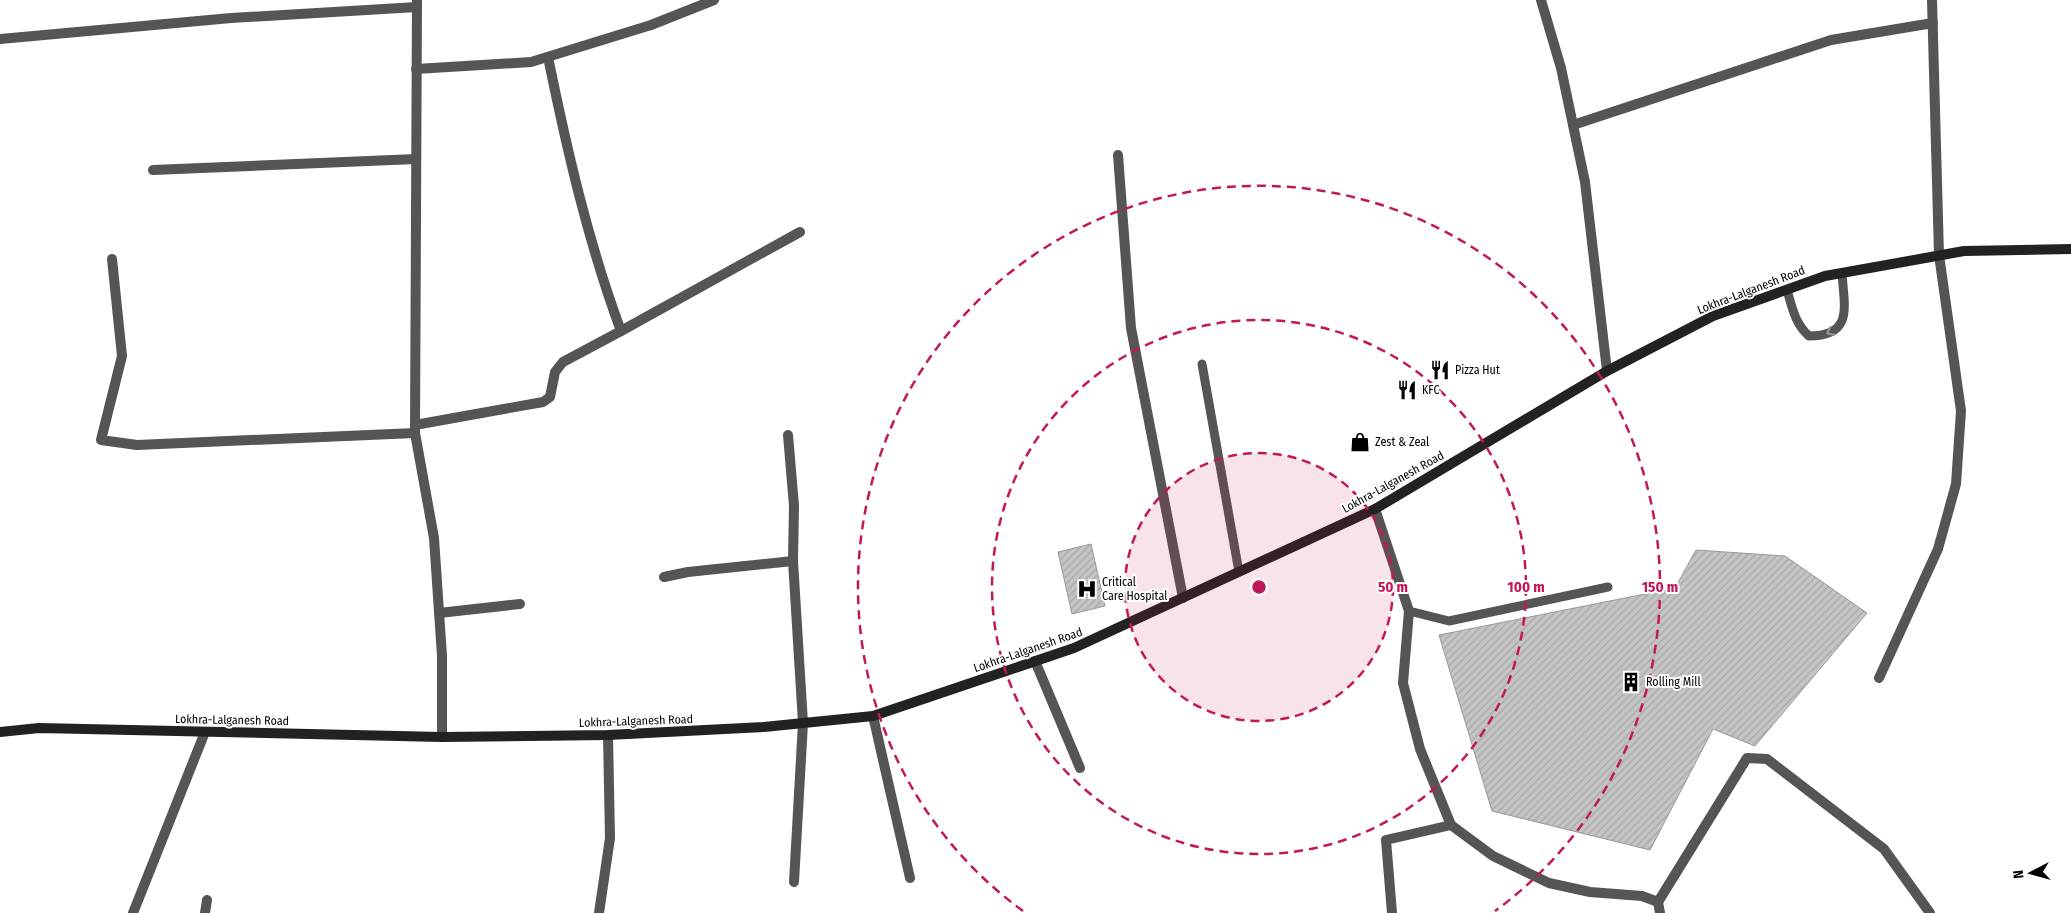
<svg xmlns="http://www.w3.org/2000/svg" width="2071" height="913" viewBox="0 0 2071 913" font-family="'Fira Sans Condensed',sans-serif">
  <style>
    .building { fill: url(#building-hatch); stroke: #999 }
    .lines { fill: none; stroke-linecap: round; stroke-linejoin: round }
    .service { stroke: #555; stroke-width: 9 }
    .minor { stroke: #555; stroke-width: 10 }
    .tertiary { stroke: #555; stroke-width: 10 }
    .secondary { stroke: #222; stroke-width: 10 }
    .oneway { stroke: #999 }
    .ring { fill: none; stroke: #c2185b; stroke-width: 2.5; stroke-dasharray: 9 6 }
    .labels { text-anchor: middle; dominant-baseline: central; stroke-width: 4; stroke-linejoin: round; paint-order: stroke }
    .street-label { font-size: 12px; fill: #000; stroke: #fff }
    .poi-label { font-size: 12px; fill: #000; stroke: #fff; text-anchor: start }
    .centre { fill: #c2185b; stroke: #fff; stroke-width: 2.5 }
    .ring-label { font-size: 15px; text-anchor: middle; font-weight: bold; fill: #c2185b; stroke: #fff; stroke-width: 4; stroke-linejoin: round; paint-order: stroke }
  </style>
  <defs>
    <pattern id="building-hatch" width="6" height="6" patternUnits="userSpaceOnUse" patternTransform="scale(1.25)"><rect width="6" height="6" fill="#c4c4c4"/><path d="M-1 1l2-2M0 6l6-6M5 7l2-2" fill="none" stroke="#a7a7a7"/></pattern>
  </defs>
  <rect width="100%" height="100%" fill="#fff"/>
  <g class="building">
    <path d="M 1091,544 L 1105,606 L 1072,614 L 1058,552 Z"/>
    <path d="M 1696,550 L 1785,556 L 1867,613 L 1755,746 L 1713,729 L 1650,850 L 1492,811 L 1439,635 L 1675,588 Z"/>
  </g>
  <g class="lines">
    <g class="service">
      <path d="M 1787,290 C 1792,307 1795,324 1809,336 C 1854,336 1844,306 1842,273"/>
      <path d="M 1202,364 L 1239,572"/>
      <path d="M 1409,611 L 1449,621 L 1608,587"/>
    </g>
    <g class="minor">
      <path d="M 1541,0 L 1561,68 L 1585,182 L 1607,371"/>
      <path d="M 0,39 L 231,18 L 417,7"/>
      <path d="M 416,69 L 531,62 L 651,25 L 714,0"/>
      <path d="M 1573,125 L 1831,40 L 1933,23"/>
      <path d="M 1118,155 L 1131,328 L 1183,598"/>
      <path d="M 153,170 L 416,159"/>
      <path d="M 112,259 L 122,356 L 101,440 L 137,445 L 415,433"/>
      <path d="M 621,331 L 800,232"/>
      <path d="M 415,425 L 543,402 L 550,397 L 555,372 L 563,362 L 621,331 C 588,242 567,150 548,57"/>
      <path d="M 788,435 L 794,506 L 793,561 L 803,723 L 794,882"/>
      <path d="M 1375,509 L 1409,611 L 1403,683 L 1420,749 L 1451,825 L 1386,840 L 1392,913"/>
      <path d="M 664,577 L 688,572 L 793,561"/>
      <path d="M 439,613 L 520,604"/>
      <path d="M 1035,661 L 1080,768"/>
      <path d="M 1879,678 L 1938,549 L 1956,484 L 1961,411 L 1939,255 L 1932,0"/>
      <path d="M 873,716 L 910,878"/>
      <path d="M 1451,825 L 1493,856 L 1549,883 L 1590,892 L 1642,896 L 1658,902 L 1660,913"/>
      <path d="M 1658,902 L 1747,758 L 1767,759 L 1884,849 L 1930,913"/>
      <path d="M 133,913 L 205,732"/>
      <path d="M 205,913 L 207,900"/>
    </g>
    <g class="tertiary">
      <path d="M 417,0 L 415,433 L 434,538 L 442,656 L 442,737"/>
      <path d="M 599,913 L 610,838 L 608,735"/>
    </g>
    <path class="secondary" d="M 0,732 L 39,728 L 442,737 L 608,735 L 764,727 L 873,716 L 1074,648 L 1375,509 L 1607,371 L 1713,316 L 1825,276 L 1964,251 L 2071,249"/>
  </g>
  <defs><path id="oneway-chevron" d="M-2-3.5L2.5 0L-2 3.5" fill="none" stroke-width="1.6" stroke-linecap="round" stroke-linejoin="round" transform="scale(1.25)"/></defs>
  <use class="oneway" href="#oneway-chevron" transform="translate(1830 332) rotate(153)"/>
  <circle cx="1259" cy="587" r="134" fill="#c2185b" fill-opacity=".12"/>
  <g class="ring">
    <circle cx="1259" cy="587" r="134"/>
    <circle cx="1259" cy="587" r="267"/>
    <path d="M1023 911A401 401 0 1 1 1495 911"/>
  </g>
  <defs>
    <symbol id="restaurant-bare" viewBox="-9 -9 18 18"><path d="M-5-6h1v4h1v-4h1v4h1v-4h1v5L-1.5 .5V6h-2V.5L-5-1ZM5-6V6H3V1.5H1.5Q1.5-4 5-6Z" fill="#000" stroke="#fff" stroke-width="2.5" paint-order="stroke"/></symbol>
    <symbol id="shop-bare" viewBox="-9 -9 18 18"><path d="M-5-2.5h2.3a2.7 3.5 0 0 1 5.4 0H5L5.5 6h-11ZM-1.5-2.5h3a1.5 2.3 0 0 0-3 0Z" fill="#000" stroke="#fff" stroke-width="2.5" paint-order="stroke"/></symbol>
    <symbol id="hospital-bare" viewBox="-9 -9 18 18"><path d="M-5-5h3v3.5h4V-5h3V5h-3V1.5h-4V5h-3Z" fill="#000" stroke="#fff" stroke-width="2.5" paint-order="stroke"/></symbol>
    <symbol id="building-bare" viewBox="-9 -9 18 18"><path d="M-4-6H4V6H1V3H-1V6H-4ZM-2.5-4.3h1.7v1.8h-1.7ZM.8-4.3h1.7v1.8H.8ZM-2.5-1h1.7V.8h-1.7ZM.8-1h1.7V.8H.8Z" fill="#000" stroke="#fff" stroke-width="2.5" paint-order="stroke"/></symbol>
  </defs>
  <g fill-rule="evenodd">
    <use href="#restaurant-bare" x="1426" y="356" width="28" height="28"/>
    <use href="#restaurant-bare" x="1393" y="376" width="28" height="28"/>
    <use href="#shop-bare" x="1346" y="428" width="28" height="28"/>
    <use href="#hospital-bare" x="1073" y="575" width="28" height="28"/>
    <use href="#building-bare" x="1617" y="668" width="28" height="28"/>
  </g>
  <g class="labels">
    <g class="street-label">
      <text transform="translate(1751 290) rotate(-21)">Lokhra-Lalganesh Road</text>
      <text transform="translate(1393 482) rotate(-29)">Lokhra-Lalganesh Road</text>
      <text transform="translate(1028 650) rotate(-19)">Lokhra-Lalganesh Road</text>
      <text transform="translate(232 720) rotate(1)">Lokhra-Lalganesh Road</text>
      <text transform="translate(636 721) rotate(-2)">Lokhra-Lalganesh Road</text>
    </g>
    <g class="poi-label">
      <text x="1455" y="370">Pizza Hut</text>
      <text x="1422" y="390">KFC</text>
      <text x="1375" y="442">Zest &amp; Zeal</text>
      <text x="1102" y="582">Critical<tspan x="1102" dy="14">Care Hospital</tspan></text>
      <text x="1646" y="682">Rolling Mill</text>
    </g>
  </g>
  <circle cx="1259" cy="587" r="8" class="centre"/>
  <g class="ring-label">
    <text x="1393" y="592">50 m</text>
    <text x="1526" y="592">100 m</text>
    <text x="1660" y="592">150 m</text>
  </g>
  <g transform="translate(2031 873) rotate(264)" stroke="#ffffff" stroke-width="4" paint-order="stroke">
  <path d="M0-4L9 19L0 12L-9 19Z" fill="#000000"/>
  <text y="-8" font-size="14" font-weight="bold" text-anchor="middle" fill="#000000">N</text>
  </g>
</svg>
